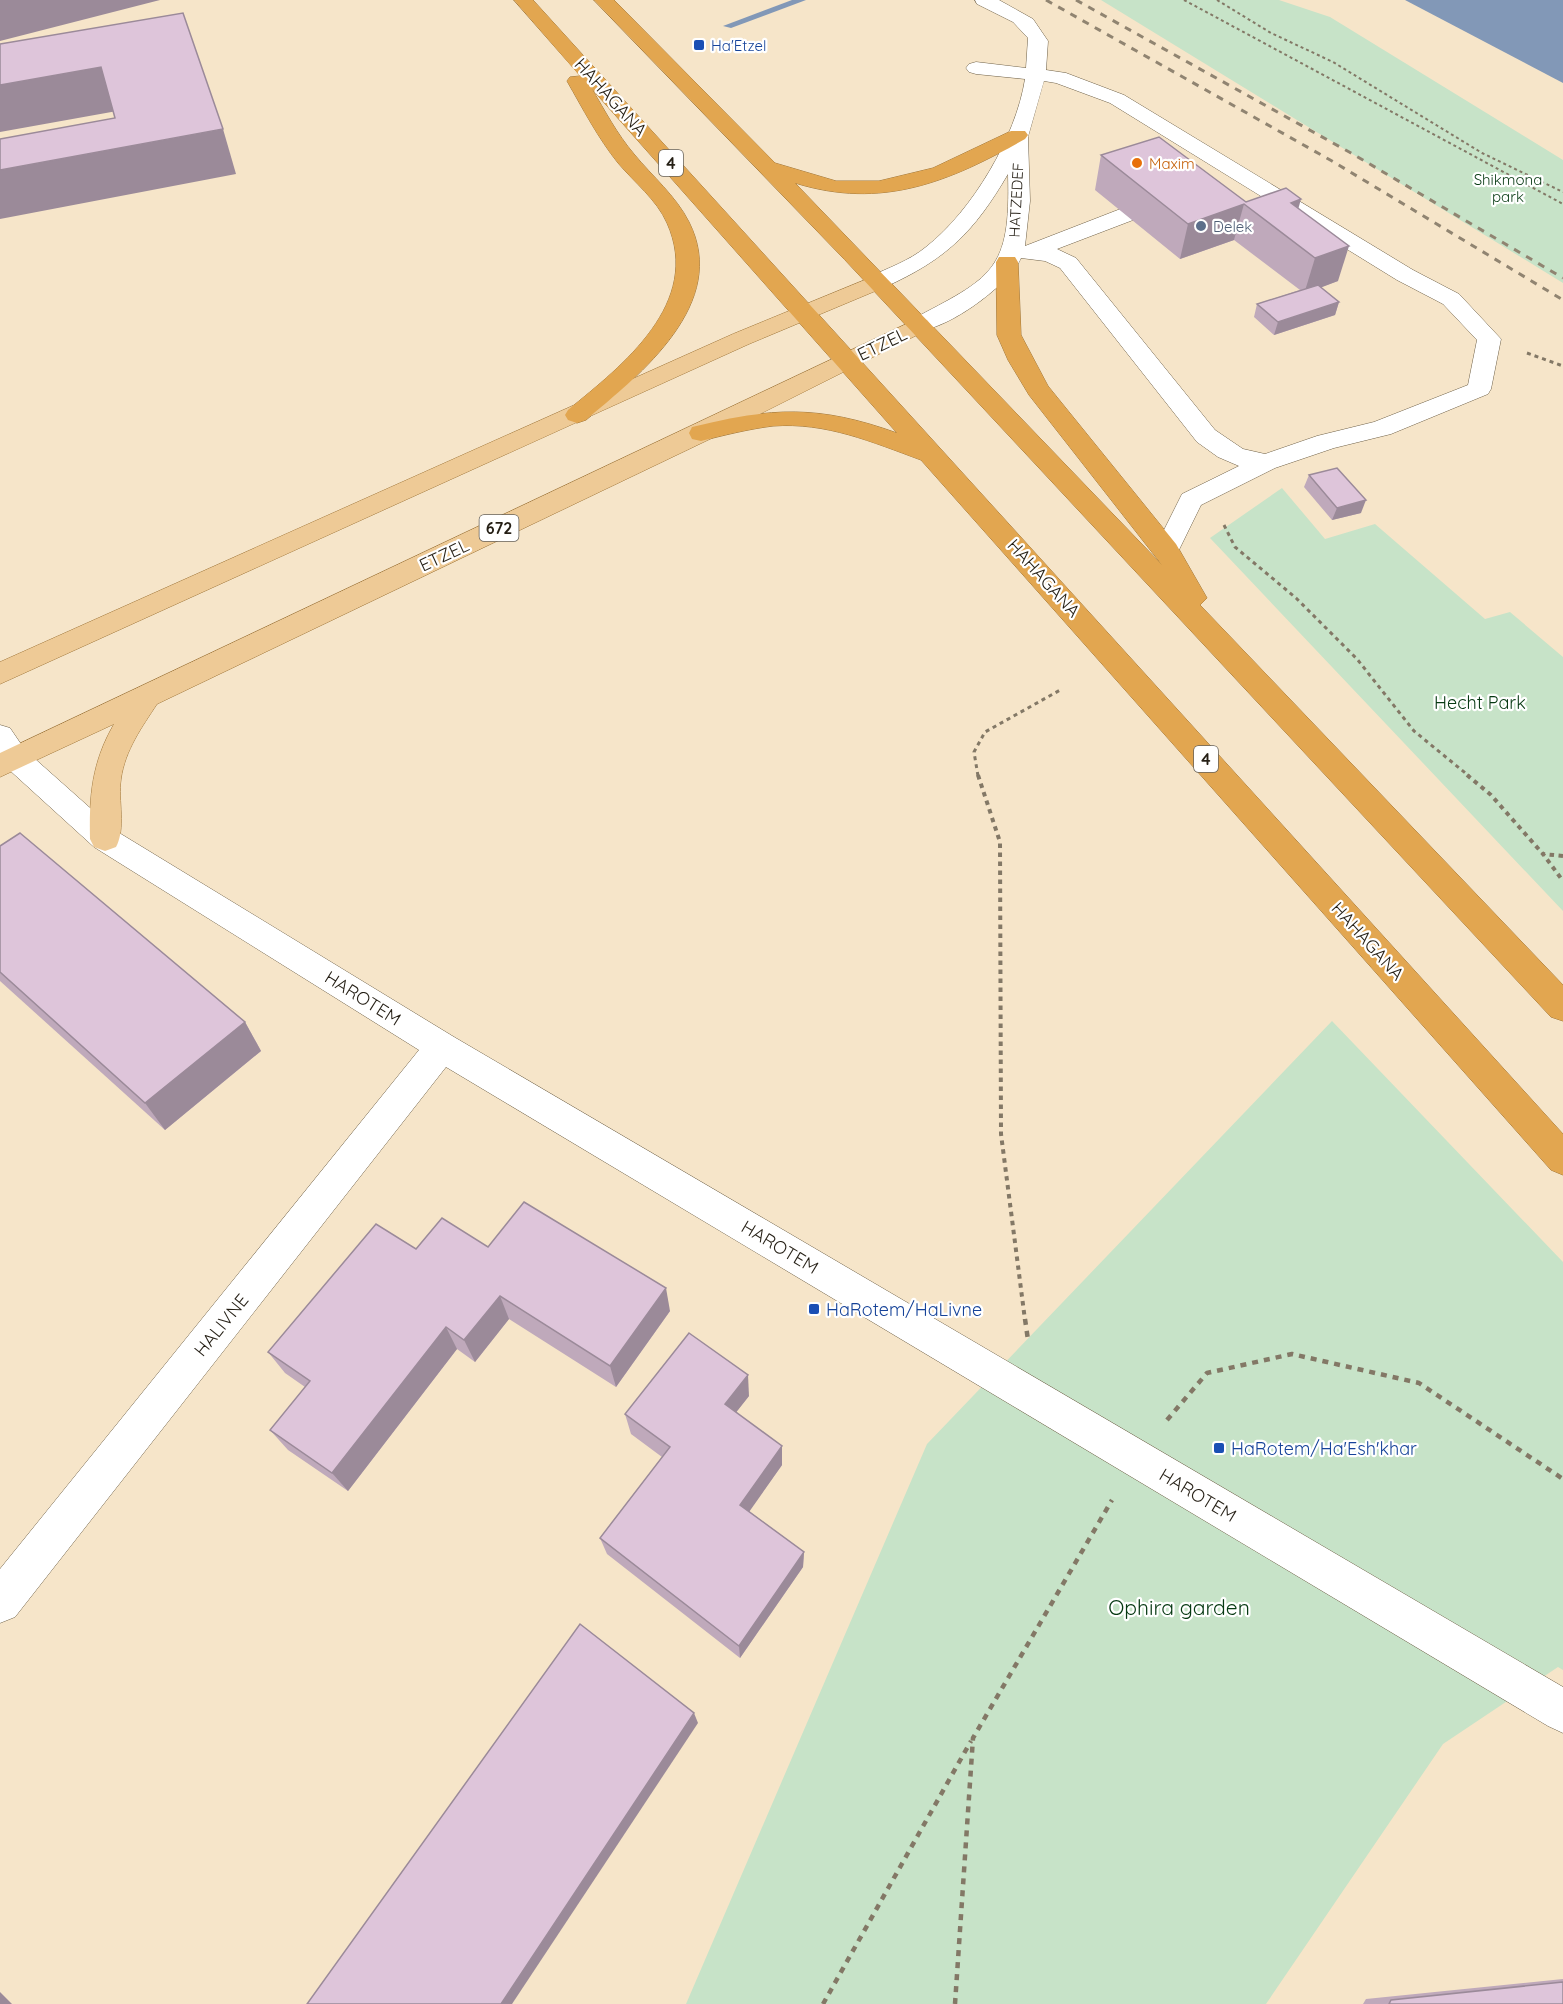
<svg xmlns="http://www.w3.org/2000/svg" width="1563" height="2004" viewBox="0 0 1563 2004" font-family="Quicksand,sans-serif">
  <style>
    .green { fill: #c7e3c8 }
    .water { fill: #8298b7 }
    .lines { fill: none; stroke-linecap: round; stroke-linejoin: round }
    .stream { fill: #8298b7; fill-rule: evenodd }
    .minor-casing { stroke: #6f6148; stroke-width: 1 }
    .major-casing { stroke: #a0773b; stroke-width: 1 }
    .highway-casing { stroke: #a0773b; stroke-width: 1 }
    .path-far3 { stroke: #837866; stroke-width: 2; stroke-dasharray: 3 3; stroke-linecap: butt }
    .path-far2 { stroke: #837866; stroke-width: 3; stroke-dasharray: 4 4; stroke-linecap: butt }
    .path-far1 { stroke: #837866; stroke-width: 4; stroke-dasharray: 4.5 4.5; stroke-linecap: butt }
    .path { stroke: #837866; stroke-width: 4.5; stroke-dasharray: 6 6; stroke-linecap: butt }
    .minor { fill: #fff; fill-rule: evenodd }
    .major { fill: #eeca96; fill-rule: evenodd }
    .highway { fill: #e2a650; fill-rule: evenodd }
    .rail { stroke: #908471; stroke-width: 3; stroke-dasharray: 7 7; stroke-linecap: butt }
    .wall { fill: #bfa9bb }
    .shaded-wall { fill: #9b8a99 }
    .building { fill: #dec5da; stroke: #9b8a99; stroke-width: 1.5 }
    .transit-dot { fill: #1a4fb4; stroke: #fff; stroke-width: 2 }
    .food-dot { fill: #e8710a; stroke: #fff; stroke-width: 2 }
    .service-dot { fill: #5c6f8a; stroke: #fff; stroke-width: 2 }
    .labels { text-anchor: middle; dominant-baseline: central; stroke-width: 4.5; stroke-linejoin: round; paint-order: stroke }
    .far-transit-label { font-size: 15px; fill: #164399; stroke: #fff; text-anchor: start }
    .far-food-label { font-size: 15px; fill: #c56008; stroke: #fff; text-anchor: start }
    .far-park-label { font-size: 15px; fill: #063912; stroke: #fff }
    .far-street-label { font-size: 15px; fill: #251f15; stroke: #fff }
    .far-service-label { font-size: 15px; fill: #4e5e75; stroke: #fff; text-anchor: start }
    .shield { fill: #fff; stroke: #66625b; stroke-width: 1.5 }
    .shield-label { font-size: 16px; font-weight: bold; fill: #251f15 }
    .street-label { font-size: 18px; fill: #251f15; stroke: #fff }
    .park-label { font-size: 18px; fill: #063912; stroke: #fff }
    .transit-label { font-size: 18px; fill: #164399; stroke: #fff; text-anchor: start }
    .near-park-label { font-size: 21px; fill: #063912; stroke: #fff }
  </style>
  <rect width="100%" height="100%" fill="#f6e5c9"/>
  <g class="green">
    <path d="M 1101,0 L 1279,0 L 1330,17 L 1563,160 L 1563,283 Z"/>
    <path d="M 1282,488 L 1325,539 L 1375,524 L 1485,619 L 1510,612 L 1563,657 L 1563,911 L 1210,538 Z"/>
    <path d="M 1332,1021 L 1563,1262 L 1563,1670 L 1558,1667 L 1443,1744 L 1266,2004 L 686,2004 L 927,1444 Z"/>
  </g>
  <path class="water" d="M 1405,0 L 1563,0 L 1563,83 Z"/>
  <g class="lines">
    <path class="stream" d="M 792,0 L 806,0 L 731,28 L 723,26 Z"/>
    <defs>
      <g id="minor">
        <path d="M 975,0 L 999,0 L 1033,19 L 1048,41 L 1046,70 L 1066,73 L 1124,95 L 1413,270 L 1459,294 L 1501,339 L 1491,389 L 1488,394 L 1391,434 L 1334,448 L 1275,468 L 1201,505 L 1176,556 L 1167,559 L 1158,556 L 1154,550 L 1182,494 L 1239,466 L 1218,457 L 1197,442 L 1060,268 L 1045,261 L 1021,258 C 1010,285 939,337 911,330 L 907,325 L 911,320 C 992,277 1011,272 1008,174 C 974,232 947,259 885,287 L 869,287 L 866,282 L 869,277 C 888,268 909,261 926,247 C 972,211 1016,137 1025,79 L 976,74 L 969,72 L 966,68 L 969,64 L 976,62 L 1026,68 L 1028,38 L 1013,22 L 977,4 ZM 1044,81 L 1056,83 L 1110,103 L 1397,280 L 1443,304 L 1477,340 L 1468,385 L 1374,422 L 1317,436 L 1265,454 L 1243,449 L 1215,430 L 1076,258 L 1057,249 L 1175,204 L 1178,199 L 1175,194 L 1159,194 L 1025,246 L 1030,201 L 1028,137 Z"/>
        <path d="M 0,725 L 10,728 L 25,750 L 116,831 L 454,1037 L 1563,1687 L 1563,1733 L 1548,1726 L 446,1067 L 15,1617 L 0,1623 L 0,1569 L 419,1050 L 94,847 L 5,766 L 0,759 Z"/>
      </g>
      <g id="major">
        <path d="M 877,275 L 885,277 L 888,282 L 885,287 L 749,344 L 0,684 L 0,662 L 733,334 Z"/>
        <path d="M 919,318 L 927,320 L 931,325 L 927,330 L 710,439 L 157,704 C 142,727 125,750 121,779 C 118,800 126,829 116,847 L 105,851 L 94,847 L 90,839 C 89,796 92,762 114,724 L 0,777 L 0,753 Z"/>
      </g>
      <g id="highway">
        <path d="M 514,0 L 533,0 L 1563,1134 L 1563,1175 L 1551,1170 L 921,460 C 872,442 826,422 773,426 C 749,429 725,435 701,441 L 692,439 L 689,433 L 692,427 C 772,407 819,405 897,433 L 592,89 C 605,111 617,134 634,154 C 652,176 676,196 689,222 C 730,303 641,374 586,420 L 577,423 L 568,420 L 565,415 L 568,410 C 623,365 703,303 667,223 C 657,200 634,182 618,163 C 598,138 583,109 567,81 L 570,77 L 580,76 Z"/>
        <path d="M 594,0 L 614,0 L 775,163 L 836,181 L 879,181 L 933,168 L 1011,131 L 1025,131 L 1028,135 L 1025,139 C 949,182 882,210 795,183 L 1162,565 L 1029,395 L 1008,360 L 997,335 L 996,262 L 999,257 L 1015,257 L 1018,262 L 1021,335 L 1048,386 L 1176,544 L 1207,598 L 1200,605 L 1563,985 L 1563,1021 L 1551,1017 L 845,260 Z"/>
      </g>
    </defs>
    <use href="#minor" class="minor-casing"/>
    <use href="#major" class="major-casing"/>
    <use href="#highway" class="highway-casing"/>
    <g class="path-far3">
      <path d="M 1184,0 L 1563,204"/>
      <path d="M 1217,0 L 1271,33 L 1333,62 L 1482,153 L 1563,192"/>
    </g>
    <g class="path-far2">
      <path d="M 1527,353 L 1563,366"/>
      <path d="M 1224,525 L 1235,547 L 1296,598 L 1357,659 L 1414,731 L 1469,776"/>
      <path d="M 978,776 L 974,752 L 985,732 L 1062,689"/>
    </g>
    <g class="path-far1">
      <path d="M 978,775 L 1000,842 L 1001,1134 L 1025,1320"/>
      <path d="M 1467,775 L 1491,795 L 1543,854"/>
      <path d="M 1563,856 L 1543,854 L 1563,881"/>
    </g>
    <g class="path">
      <path d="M 1025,1319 L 1028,1340"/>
      <path d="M 1167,1420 L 1207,1373 L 1292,1354 L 1419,1383 L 1563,1479"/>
      <path d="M 823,2004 L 971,1741"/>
      <path d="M 955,2004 L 973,1738 L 1112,1500"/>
    </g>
    <use href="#minor" class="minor"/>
    <use href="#major" class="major"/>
    <use href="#highway" class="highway"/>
    <g class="rail">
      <path d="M 1046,0 L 1332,161 L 1563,300"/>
      <path d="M 1076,0 L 1351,153 L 1563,278"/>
    </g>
  </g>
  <g class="wall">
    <path d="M 1101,155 L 1246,202 L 1298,208 L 1338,281 L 1321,287 L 1339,302 L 1335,315 L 1274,335 L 1254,317 L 1257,304 L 1300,290 L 1234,240 L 1180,259 L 1095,190 Z"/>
    <path d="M 1309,475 L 1361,513 L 1332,520 L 1304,487 Z"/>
    <path d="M 0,846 L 245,1022 L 261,1051 L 165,1130 L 0,981 Z"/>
    <path d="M 488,1247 L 670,1311 L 616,1387 L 509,1319 L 475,1362 L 457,1349 L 348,1491 L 288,1450 L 270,1430 L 305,1387 L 285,1373 L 268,1352 L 416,1249 Z"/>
    <path d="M 749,1396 L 736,1412 L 782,1465 L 749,1511 L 804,1552 L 803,1567 L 740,1658 L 607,1554 L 600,1538 L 662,1457 L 631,1434 L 625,1414 Z"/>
    <path d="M 1563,1979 L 1563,2004 L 1363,2004 L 1366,1999 Z"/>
  </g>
  <g class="shaded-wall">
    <path d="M 0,0 L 160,0 L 0,41 Z"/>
    <path d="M 101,67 L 117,111 L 0,132 L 0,85 Z"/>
    <path d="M 223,129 L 236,174 L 0,219 L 0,170 Z"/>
    <path d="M 1301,199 L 1291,235 L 1291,203 Z"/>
    <path d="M 1244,204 L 1234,240 L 1180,259 L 1188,224 Z"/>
    <path d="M 1349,246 L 1338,281 L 1304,294 L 1315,258 Z"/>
    <path d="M 1339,302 L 1335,315 L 1274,335 L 1278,322 Z"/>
    <path d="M 1366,500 L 1361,513 L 1332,520 L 1337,508 Z"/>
    <path d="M 245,1022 L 261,1051 L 165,1130 L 145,1103 Z"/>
    <path d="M 666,1288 L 670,1311 L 616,1387 L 610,1366 Z"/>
    <path d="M 500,1296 L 509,1319 L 475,1362 L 464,1340 Z"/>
    <path d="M 446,1327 L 457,1349 L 348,1491 L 332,1473 Z"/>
    <path d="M 748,1375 L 749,1396 L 727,1424 L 725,1404 Z"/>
    <path d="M 782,1446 L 782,1465 L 742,1522 L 740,1505 Z"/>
    <path d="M 804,1552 L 803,1567 L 740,1658 L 739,1646 Z"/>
    <path d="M 694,1713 L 698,1723 L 512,2004 L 501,2004 Z"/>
    <path d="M 0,1992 L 12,2004 L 0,2004 Z"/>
  </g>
  <g class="building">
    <path d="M 183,13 L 223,129 L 0,170 L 0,139 L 115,118 L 101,67 L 0,85 L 0,44 Z"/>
    <path d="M 1159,137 L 1246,202 L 1286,188 L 1301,199 L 1291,203 L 1349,246 L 1315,258 L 1244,204 L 1188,224 L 1101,155 Z"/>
    <path d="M 1318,285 L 1339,302 L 1278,322 L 1257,304 Z"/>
    <path d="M 1337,468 L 1366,500 L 1337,508 L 1309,475 Z"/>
    <path d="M 20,833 L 245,1022 L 145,1103 L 0,972 L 0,846 Z"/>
    <path d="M 524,1202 L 666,1288 L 610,1366 L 500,1296 L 464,1340 L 446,1327 L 332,1473 L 270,1430 L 310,1381 L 268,1352 L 376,1224 L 416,1249 L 442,1218 L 488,1247 Z"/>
    <path d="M 689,1333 L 748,1375 L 725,1404 L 782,1446 L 740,1505 L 804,1552 L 739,1646 L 600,1538 L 670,1447 L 625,1414 Z"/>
    <path d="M 580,1624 L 694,1713 L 501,2004 L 307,2004 Z"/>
    <path d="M 1563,1982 L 1563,2004 L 1389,2004 L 1391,2000 Z"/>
  </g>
  <g class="transit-dot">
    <rect x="693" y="39" width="12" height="12" rx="3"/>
    <rect x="808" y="1303" width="12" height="12" rx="3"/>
    <rect x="1213" y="1442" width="12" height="12" rx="3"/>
  </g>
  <circle class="food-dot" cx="1137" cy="163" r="6"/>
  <circle class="service-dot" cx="1201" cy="226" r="6"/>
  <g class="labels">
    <g class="far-transit-label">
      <text x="711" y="45">Ha'Etzel</text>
    </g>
    <g class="far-food-label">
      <text x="1149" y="163">Maxim</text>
    </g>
    <g class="far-park-label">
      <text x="1508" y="179">Shikmona<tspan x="1508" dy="17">park</tspan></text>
    </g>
    <g class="far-street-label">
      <text transform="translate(1016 200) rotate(-87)">HATZEDEF</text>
    </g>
    <g class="far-service-label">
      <text x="1213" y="226">Delek</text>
    </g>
    <g class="shield">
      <rect x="659" y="150" width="24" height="26" rx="4.5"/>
      <rect x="479.5" y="515" width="39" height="26" rx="4.5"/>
      <rect x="1194" y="746" width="24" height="26" rx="4.5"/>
    </g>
    <g class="shield-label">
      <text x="671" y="163">4</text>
      <text x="499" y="528">672</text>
      <text x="1206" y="759">4</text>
    </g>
    <g class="street-label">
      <text transform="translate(611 97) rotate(48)">HAHAGANA</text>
      <text transform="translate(882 344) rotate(-26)">ETZEL</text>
      <text transform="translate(444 555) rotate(-25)">ETZEL</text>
      <text transform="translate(1044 578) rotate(48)">HAHAGANA</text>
      <text transform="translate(1368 941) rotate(48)">HAHAGANA</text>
      <text transform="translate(363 998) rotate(32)">HAROTEM</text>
      <text transform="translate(780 1247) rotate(31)">HAROTEM</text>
      <text transform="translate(221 1325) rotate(-51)">HALIVNE</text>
      <text transform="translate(1198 1495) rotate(31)">HAROTEM</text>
    </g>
    <g class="park-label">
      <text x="1480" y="702">Hecht Park</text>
    </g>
    <g class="transit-label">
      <text x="826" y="1309">HaRotem/HaLivne</text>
      <text x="1231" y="1448">HaRotem/Ha'Esh'khar</text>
    </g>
    <g class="near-park-label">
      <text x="1179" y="1607">Ophira garden</text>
    </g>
  </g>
</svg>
